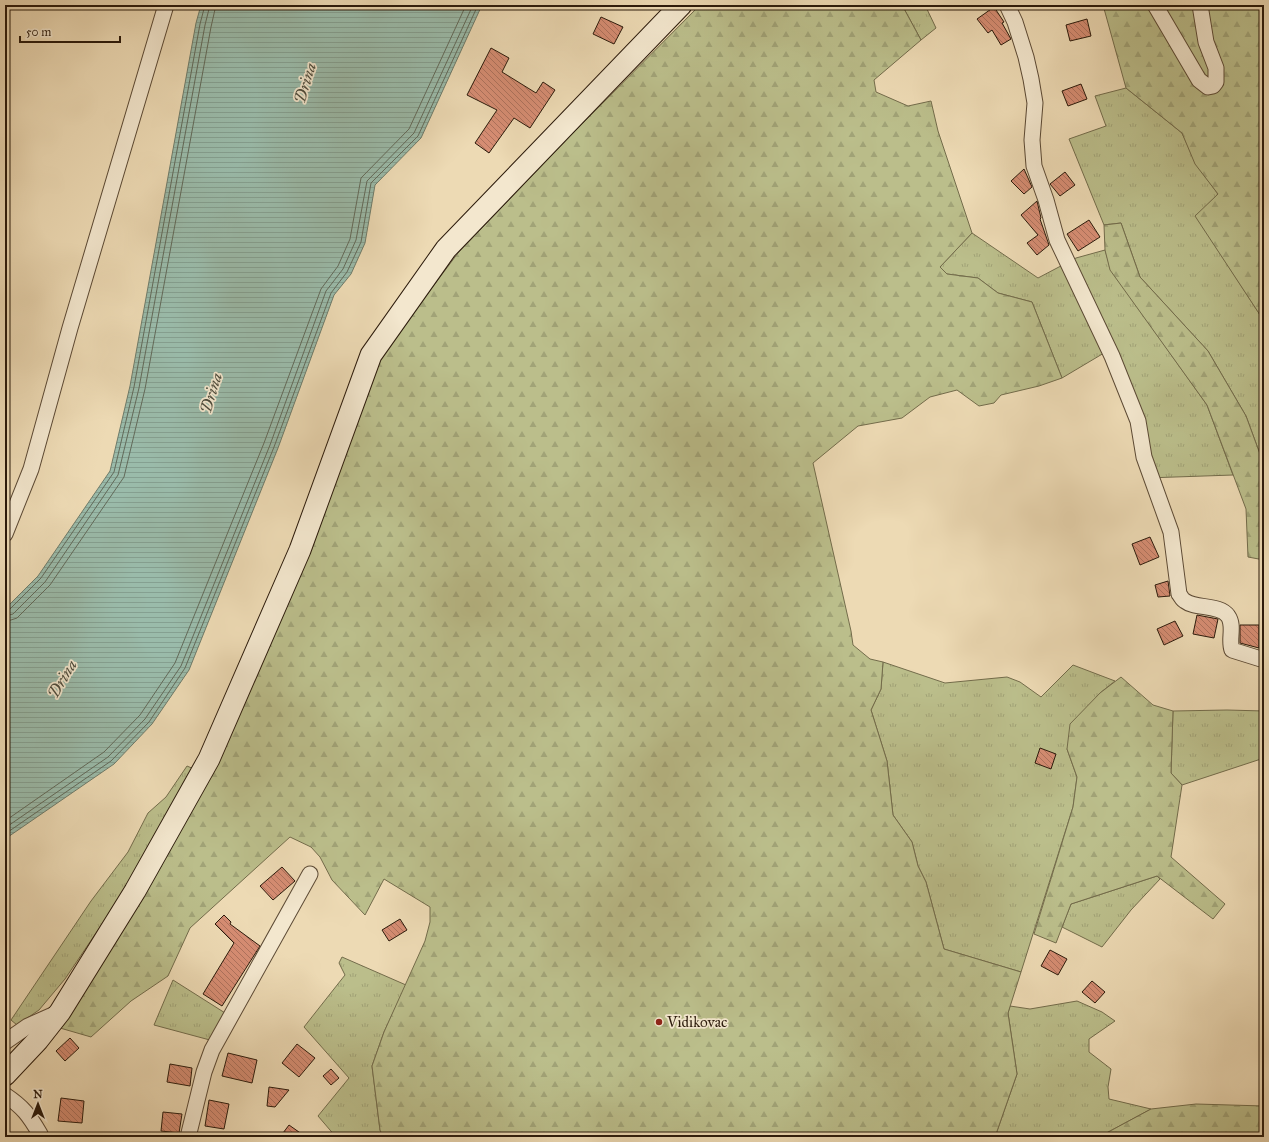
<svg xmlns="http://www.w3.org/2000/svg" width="1269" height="1142" viewBox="0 0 1269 1142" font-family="'IM FELL Great Primer',serif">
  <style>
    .grass { fill: url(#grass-tufts); stroke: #736c4b }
    .forest { fill: url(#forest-firs); stroke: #736c4b }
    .water { fill: url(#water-rules); stroke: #6e7b6a }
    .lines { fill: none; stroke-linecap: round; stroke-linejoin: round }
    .shore { stroke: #626a5a; stroke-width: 1 }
    .building { fill: url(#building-back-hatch); stroke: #2b1a0b }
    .street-casing { stroke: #5c4a35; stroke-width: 17 }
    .secondary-casing { stroke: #2b1a0b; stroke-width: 23 }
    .street { stroke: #f3e7ce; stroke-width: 15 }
    .secondary { stroke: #f3e7ce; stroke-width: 21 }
    .poi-dot { fill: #8f2418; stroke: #f3e7ce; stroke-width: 1.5 }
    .labels { text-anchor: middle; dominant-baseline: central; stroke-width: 3.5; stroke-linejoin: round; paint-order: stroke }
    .poi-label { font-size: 15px; fill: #2b1a0b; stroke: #f3e7ce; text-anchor: start }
    .water-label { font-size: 16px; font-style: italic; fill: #4c4a3b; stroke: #f3e7ce }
  </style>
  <defs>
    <pattern id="grass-tufts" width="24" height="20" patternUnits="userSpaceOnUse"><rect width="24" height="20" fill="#bbbe8b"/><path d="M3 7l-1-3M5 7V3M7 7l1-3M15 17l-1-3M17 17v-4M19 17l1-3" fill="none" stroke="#a1a377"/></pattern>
    <pattern id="forest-firs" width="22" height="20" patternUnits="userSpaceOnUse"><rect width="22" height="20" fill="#bbbe8b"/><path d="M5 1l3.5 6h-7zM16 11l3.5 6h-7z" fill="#a1a377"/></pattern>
    <pattern id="water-rules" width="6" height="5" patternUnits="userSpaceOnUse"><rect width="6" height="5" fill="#9abbaa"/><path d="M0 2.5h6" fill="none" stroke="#85a091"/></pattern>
    <pattern id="building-back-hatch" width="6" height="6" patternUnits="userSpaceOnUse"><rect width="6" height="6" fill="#d68d73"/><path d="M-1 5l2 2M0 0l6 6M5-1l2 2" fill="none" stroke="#ae725d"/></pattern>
  </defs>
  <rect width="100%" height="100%" fill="#eddab4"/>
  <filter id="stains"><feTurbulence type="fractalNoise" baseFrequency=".005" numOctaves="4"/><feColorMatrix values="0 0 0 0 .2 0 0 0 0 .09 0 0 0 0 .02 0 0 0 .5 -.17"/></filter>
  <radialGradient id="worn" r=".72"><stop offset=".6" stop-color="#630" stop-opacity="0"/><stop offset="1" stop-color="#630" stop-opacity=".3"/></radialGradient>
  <g class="grass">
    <path d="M 902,5 L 925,5 L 936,28 L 921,40 Z"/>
    <path d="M 1126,88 L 1182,133 L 1196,164 L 1218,194 L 1196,216 L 1264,321 L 1264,465 L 1246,416 L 1208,351 L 1140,277 L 1121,223 L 1104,225 L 1069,139 L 1106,126 L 1095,96 Z"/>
    <path d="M 972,233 L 1038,278 L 1076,258 L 1105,250 L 1111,270 L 1207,405 L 1233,475 L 1146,478 L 1138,442 L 1104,353 L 1062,378 L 1032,302 L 998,293 L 978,278 L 947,274 L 940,267 Z"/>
    <path d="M 883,662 L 945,683 L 1007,677 L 1020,682 L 1041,697 L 1073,665 L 1115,681 L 1100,693 L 1067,749 L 1077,777 L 1073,807 L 1021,972 L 944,949 L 926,882 L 918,866 L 912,842 L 893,815 L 887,761 L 871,710 L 881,689 Z"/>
    <path d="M 1227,710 L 1264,711 L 1264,758 L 1182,785 L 1171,773 L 1173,711 Z"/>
    <path d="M 187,766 L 194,769 L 127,887 L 65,979 L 39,1010 L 17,1025 L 11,1020 L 91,901 L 128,852 L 148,813 L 166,797 Z"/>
    <path d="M 1157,876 L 1160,879 L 1131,910 L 1102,947 L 1062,927 L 1071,904 Z"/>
    <path d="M 342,957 L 406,985 L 384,1032 L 372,1066 L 380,1130 L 383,1137 L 336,1137 L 318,1116 L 349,1078 L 304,1027 L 345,975 L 339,963 Z"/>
    <path d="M 173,980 L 233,1018 L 221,1043 L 154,1025 Z"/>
    <path d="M 1077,1001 L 1102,1012 L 1115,1021 L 1089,1039 L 1089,1052 L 1111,1069 L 1108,1087 L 1109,1099 L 1151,1109 L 1099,1137 L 995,1137 L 1017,1074 L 1008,1013 L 1010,1006 L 1030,1009 Z"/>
  </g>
  <g class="forest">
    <path d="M 700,5 L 902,5 L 921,40 L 874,80 L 876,92 L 908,106 L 931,101 L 938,131 L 972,233 L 940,267 L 947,274 L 978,278 L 998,293 L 1032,302 L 1062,378 L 1039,386 L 1001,395 L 994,403 L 979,406 L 957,390 L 930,397 L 902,418 L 858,426 L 813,463 L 851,631 L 853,645 L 870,659 L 883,662 L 881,689 L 871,710 L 887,761 L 893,815 L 912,842 L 918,866 L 926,882 L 944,949 L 1021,972 L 1008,1013 L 1017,1074 L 995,1137 L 383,1137 L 380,1130 L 372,1066 L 384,1032 L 425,941 L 430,922 L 430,907 L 384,879 L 365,915 L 332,880 L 320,857 L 311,847 L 290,837 L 190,928 L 168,976 L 131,1001 L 91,1037 L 60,1028 L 216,766 L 380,357 L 458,253 L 569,137 Z"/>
    <path d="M 1103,5 L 1264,5 L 1264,321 L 1195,216 L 1218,194 L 1195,164 L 1182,133 L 1126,88 Z"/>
    <path d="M 1121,223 L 1140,277 L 1208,351 L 1246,416 L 1264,465 L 1264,560 L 1248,557 L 1246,509 L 1207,405 L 1110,270 L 1105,250 L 1104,225 Z"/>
    <path d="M 1121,677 L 1153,705 L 1173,711 L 1171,773 L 1182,785 L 1171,857 L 1225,904 L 1213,919 L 1157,876 L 1071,904 L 1056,943 L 1034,934 L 1073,807 L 1077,777 L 1067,749 L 1070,724 L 1100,693 Z"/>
    <path d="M 1196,1104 L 1264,1106 L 1264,1137 L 1099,1137 L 1151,1109 Z"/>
  </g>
  <path class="water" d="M 201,5 L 482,5 L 421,138 L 375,185 L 365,243 L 351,274 L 334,295 L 278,448 L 189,670 L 152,724 L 114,764 L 5,839 L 5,609 L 38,576 L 110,471 L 130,386 L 196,23 Z"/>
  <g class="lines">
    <g class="shore">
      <path d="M 5,611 L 9,610 L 41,578 L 114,472 L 134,387 L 200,24 L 205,5"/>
      <path d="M 5,616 L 13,614 L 45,582 L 118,475 L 139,388 L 205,25 L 210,5"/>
      <path d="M 5,622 L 17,618 L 50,585 L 124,477 L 145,389 L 211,27 L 216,5"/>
      <path d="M 5,821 L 104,752 L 140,715 L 175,663 L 264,443 L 321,289 L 338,266 L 350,239 L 361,178 L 409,129 L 466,5"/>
      <path d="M 5,828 L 108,757 L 145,719 L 181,666 L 270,445 L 326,291 L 343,269 L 356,240 L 367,181 L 414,133 L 473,5"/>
      <path d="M 5,834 L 111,761 L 149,722 L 185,668 L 274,447 L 331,293 L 347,272 L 361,242 L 371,183 L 418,136 L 478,5"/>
    </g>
  </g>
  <g class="building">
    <path d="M 994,7 L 1004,22 L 1002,23 L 1011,39 L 1001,45 L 992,30 L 988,33 L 977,19 Z"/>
    <path d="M 601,17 L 623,27 L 614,44 L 593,34 Z"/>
    <path d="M 1087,19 L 1091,36 L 1070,41 L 1066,25 Z"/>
    <path d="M 491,48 L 509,58 L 502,72 L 536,93 L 543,82 L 555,90 L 530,128 L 514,118 L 489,153 L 475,143 L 497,110 L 467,95 Z"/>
    <path d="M 1081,84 L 1087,99 L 1068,106 L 1062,91 Z"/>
    <path d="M 1024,169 L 1032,187 L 1024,194 L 1011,181 Z"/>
    <path d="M 1065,172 L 1075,185 L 1060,196 L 1050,184 Z"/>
    <path d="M 1037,201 L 1041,218 L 1040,219 L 1049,245 L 1037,255 L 1027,243 L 1038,235 L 1021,215 Z"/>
    <path d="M 1089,220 L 1100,237 L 1078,251 L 1067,234 Z"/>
    <path d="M 1150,537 L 1159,557 L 1140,565 L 1132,544 Z"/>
    <path d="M 1168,581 L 1170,596 L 1158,597 L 1155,585 Z"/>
    <path d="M 1197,615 L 1218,619 L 1214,638 L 1193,634 Z"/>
    <path d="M 1175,621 L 1183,636 L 1164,645 L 1157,629 Z"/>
    <path d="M 1240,625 L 1259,625 L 1259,648 L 1240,643 Z"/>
    <path d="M 1040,748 L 1056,754 L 1051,769 L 1035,763 Z"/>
    <path d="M 282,867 L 295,881 L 273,900 L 260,886 Z"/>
    <path d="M 224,915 L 231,922 L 230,924 L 260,946 L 222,1006 L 203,994 L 234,943 L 215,924 Z"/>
    <path d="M 400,919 L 407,930 L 389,941 L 382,930 Z"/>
    <path d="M 1050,950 L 1067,959 L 1058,975 L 1041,966 Z"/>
    <path d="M 1092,981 L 1105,992 L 1095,1003 L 1082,992 Z"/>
    <path d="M 70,1038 L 79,1048 L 65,1061 L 56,1051 Z"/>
    <path d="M 297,1044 L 315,1058 L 299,1077 L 282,1063 Z"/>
    <path d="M 228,1053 L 257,1060 L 252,1083 L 222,1076 Z"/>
    <path d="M 170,1064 L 192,1068 L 190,1086 L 167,1082 Z"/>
    <path d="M 331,1069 L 339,1078 L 331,1085 L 323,1076 Z"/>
    <path d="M 269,1087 L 289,1090 L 275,1107 L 267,1106 Z"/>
    <path d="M 61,1098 L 84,1101 L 82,1123 L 58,1121 Z"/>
    <path d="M 209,1100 L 229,1104 L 224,1129 L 205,1126 Z"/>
    <path d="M 163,1112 L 182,1114 L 179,1133 L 161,1131 Z"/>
    <path d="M 289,1125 L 306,1137 L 280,1137 Z"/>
  </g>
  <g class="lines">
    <defs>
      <g id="street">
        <path d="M 1007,5 L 1015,22 L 1026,57 L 1031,79 L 1035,103 L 1032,140 L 1034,166 L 1046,200 L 1057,240 L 1112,356 L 1138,421 L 1144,457 L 1171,532 L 1179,594 C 1181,596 1182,600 1185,601 C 1195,609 1220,604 1228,616 C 1235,626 1228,640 1232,650 L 1264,660"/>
        <path d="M 1155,5 L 1199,80 L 1208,87 L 1213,86 L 1216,82 L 1216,68 L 1206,42 L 1200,5"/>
        <path d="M 5,534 L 31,469 L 70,328 L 166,5"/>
        <path d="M 5,1042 L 28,1026 L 57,1013"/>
        <path d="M 5,1095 C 23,1107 29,1115 40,1134"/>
        <path d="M 188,1137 L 204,1072 L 212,1050 L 310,874"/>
      </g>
      <path id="secondary" d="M 5,1075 L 38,1040 L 60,1012 L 135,891 L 209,759 L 300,550 L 371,355 L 446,249 L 681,5"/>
    </defs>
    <use href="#street" class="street-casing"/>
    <use href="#secondary" class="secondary-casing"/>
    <use href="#street" class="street"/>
    <use href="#secondary" class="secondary"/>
  </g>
  <circle class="poi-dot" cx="659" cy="1022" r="4"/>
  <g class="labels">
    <g class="poi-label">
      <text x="667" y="1022">Vidikovac</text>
    </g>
    <g class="water-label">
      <text transform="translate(305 83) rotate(-73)">Drina</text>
      <text transform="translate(211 393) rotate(-73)">Drina</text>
      <text transform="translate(62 679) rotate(-59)">Drina</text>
    </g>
  </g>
  <rect width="1269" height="1142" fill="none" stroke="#eddab4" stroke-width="20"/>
  <rect x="6" y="6" width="1257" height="1130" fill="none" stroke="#2b1a0b" stroke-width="2"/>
  <rect x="10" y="10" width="1249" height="1122" fill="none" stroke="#2b1a0b"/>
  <g transform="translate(38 1104)" stroke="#f3e7ce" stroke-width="3" paint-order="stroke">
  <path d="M0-3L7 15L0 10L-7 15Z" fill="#2b1a0b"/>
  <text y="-6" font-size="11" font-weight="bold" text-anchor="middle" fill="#2b1a0b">N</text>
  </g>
  <path d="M20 36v6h100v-6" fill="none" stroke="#2b1a0b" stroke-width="2"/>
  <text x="26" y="36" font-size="12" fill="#2b1a0b" stroke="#f3e7ce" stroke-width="3" paint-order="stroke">50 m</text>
  <rect width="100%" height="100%" filter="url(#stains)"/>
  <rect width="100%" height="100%" fill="url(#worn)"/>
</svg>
